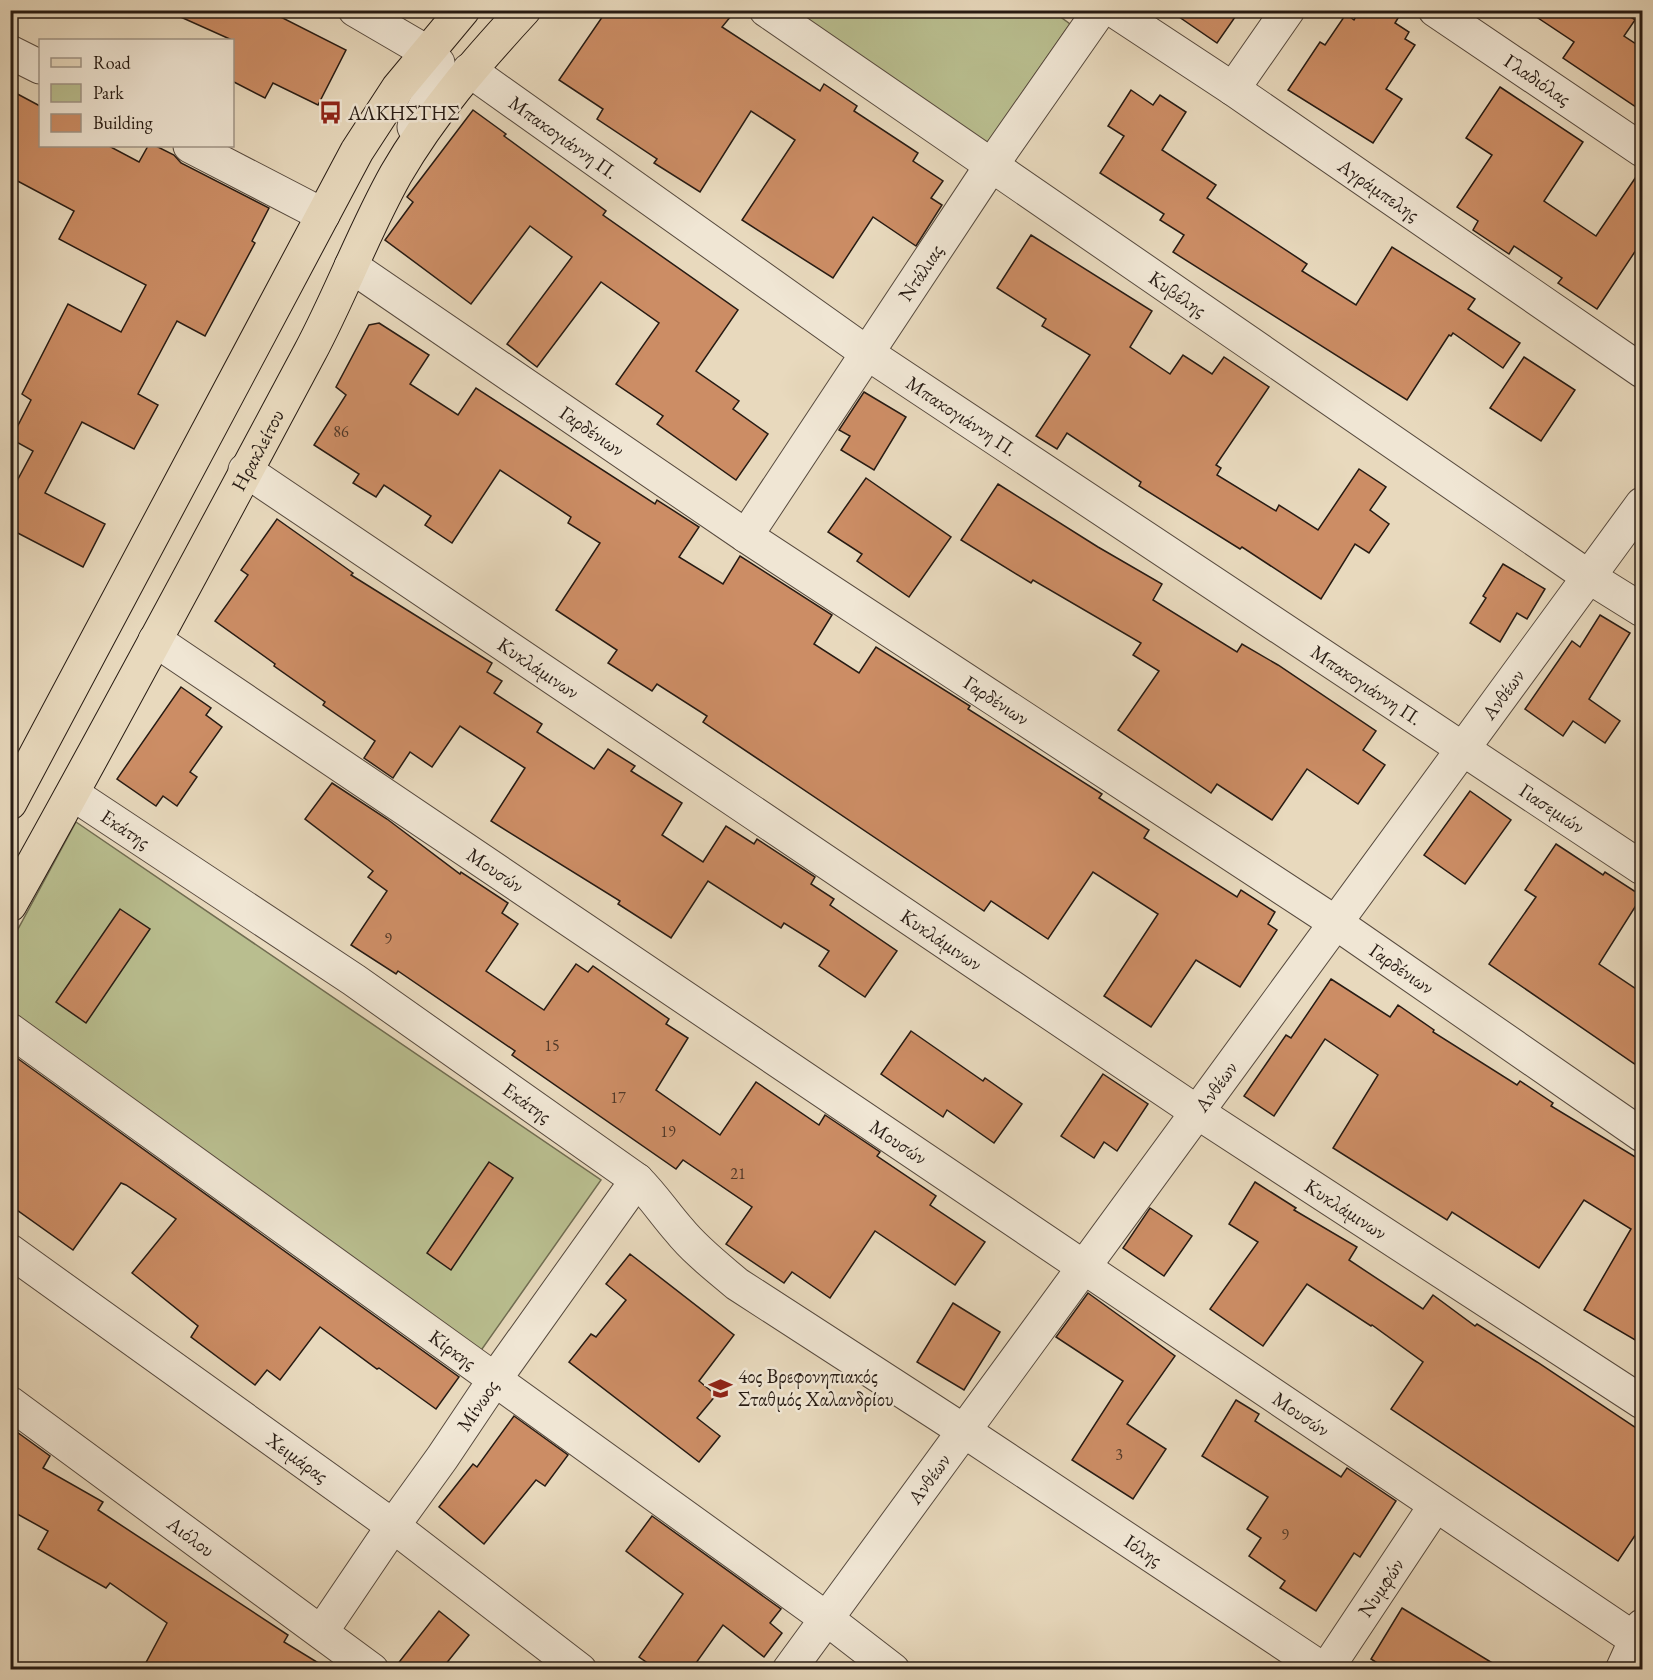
<svg xmlns="http://www.w3.org/2000/svg" width="1653" height="1680" viewBox="0 0 1653 1680" font-family="'EB Garamond',serif">
  <style>
    .green { fill: #b9be8f; stroke: #706c51; stroke-width: 1.5 }
    .building { fill: #cc8d65; stroke: #271b13; stroke-width: 1.5 }
    .lines { fill: none; stroke-linecap: round; stroke-linejoin: round }
    .minor-casing { stroke: #574a3e; stroke-width: 35 }
    .major-casing { stroke: #271b13; stroke-width: 35 }
    .minor { stroke: #f0e6d4; stroke-width: 33 }
    .major { stroke: #e8d9bd; stroke-width: 33 }
    .labels { text-anchor: middle; dominant-baseline: central; stroke-width: 5; stroke-linejoin: round; paint-order: stroke }
    .number-label { font-size: 16px; fill: #503828 }
    .street-label { font-size: 20px; fill: #271b13; stroke: #f0e6d4 }
    .poi-label { font-size: 20px; fill: #271b13; stroke: #f0e6d4; text-anchor: start }
  </style>
  <rect width="100%" height="100%" fill="#e8d9bd"/>
  <filter id="stains"><feTurbulence type="fractalNoise" baseFrequency=".00333" numOctaves="4"/><feColorMatrix values="0 0 0 0 .2 0 0 0 0 .09 0 0 0 0 .02 0 0 0 .5 -.17"/></filter>
  <radialGradient id="worn" r=".72"><stop offset=".6" stop-color="#630" stop-opacity="0"/><stop offset="1" stop-color="#630" stop-opacity=".3"/></radialGradient>
  <g class="green">
    <path d="M 1051,10 L 1070,24 L 982,151 L 777,11 Z"/>
    <path d="M 76,822 L 601,1180 L 475,1359 L 11,1025 L 11,942 Z"/>
  </g>
  <g class="building">
    <path d="M 165,10 L 267,10 L 346,50 L 318,105 L 273,83 L 265,98 L 232,81 L 232,40 Z"/>
    <path d="M 607,10 L 736,10 L 722,27 L 820,91 L 824,84 L 857,106 L 854,111 L 918,153 L 913,161 L 943,181 L 931,198 L 942,205 L 916,246 L 873,217 L 833,278 L 742,220 L 795,140 L 751,111 L 700,192 L 654,163 L 657,159 L 597,119 L 603,109 L 559,80 Z"/>
    <path d="M 1169,10 L 1240,10 L 1217,43 Z"/>
    <path d="M 1360,10 L 1403,10 L 1395,23 L 1409,32 L 1405,39 L 1415,45 L 1386,89 L 1402,99 L 1373,143 L 1288,90 L 1320,42 L 1325,45 L 1346,14 L 1354,20 Z"/>
    <path d="M 1526,10 L 1620,10 L 1635,20 L 1624,36 L 1642,48 L 1642,111 L 1563,58 L 1574,42 Z"/>
    <path d="M 1500,87 L 1583,142 L 1544,201 L 1596,236 L 1642,168 L 1642,241 L 1597,309 L 1558,283 L 1562,278 L 1514,246 L 1509,254 L 1473,230 L 1478,221 L 1457,207 L 1492,155 L 1466,138 Z"/>
    <path d="M 10,90 L 40,106 L 40,146 L 109,146 L 139,162 L 148,146 L 156,146 L 174,155 L 181,163 L 269,208 L 252,241 L 255,243 L 205,336 L 177,321 L 138,394 L 158,405 L 134,449 L 82,422 L 45,493 L 105,524 L 83,567 L 10,529 L 10,494 L 33,451 L 11,439 L 31,400 L 22,394 L 68,304 L 121,332 L 146,285 L 59,239 L 74,211 L 10,177 Z"/>
    <path d="M 1131,90 L 1153,105 L 1160,95 L 1186,112 L 1162,150 L 1216,185 L 1207,198 L 1307,264 L 1302,271 L 1356,305 L 1392,247 L 1475,299 L 1468,309 L 1520,343 L 1503,368 L 1453,333 L 1451,336 L 1449,335 L 1407,400 L 1173,252 L 1184,235 L 1160,220 L 1164,214 L 1100,173 L 1124,136 L 1108,126 Z"/>
    <path d="M 473,110 L 506,134 L 504,136 L 606,211 L 603,215 L 738,310 L 696,371 L 739,401 L 733,409 L 768,434 L 736,480 L 657,424 L 663,416 L 616,384 L 659,323 L 601,282 L 537,367 L 507,344 L 572,257 L 530,226 L 471,304 L 385,240 L 413,202 L 407,197 Z"/>
    <path d="M 1031,235 L 1152,311 L 1130,347 L 1170,374 L 1183,355 L 1212,374 L 1224,357 L 1269,387 L 1216,465 L 1221,468 L 1217,475 L 1276,511 L 1279,505 L 1318,530 L 1359,469 L 1386,487 L 1370,510 L 1389,524 L 1369,553 L 1355,544 L 1321,599 L 1242,547 L 1240,549 L 1139,486 L 1141,482 L 1067,433 L 1057,449 L 1036,436 L 1090,355 L 1042,326 L 1046,319 L 997,288 Z"/>
    <path d="M 379,323 L 429,355 L 410,384 L 458,415 L 476,388 L 655,504 L 657,500 L 699,527 L 679,557 L 723,584 L 740,556 L 832,615 L 814,644 L 859,673 L 876,647 L 970,706 L 968,709 L 1102,794 L 1099,798 L 1149,830 L 1144,838 L 1237,897 L 1241,890 L 1275,912 L 1268,924 L 1277,930 L 1240,987 L 1196,960 L 1151,1027 L 1104,996 L 1158,914 L 1093,872 L 1048,939 L 991,901 L 984,911 L 703,722 L 707,716 L 657,684 L 652,691 L 608,663 L 617,650 L 556,610 L 600,543 L 568,523 L 571,517 L 500,470 L 452,543 L 425,525 L 431,516 L 384,485 L 376,497 L 353,483 L 359,474 L 314,445 L 346,395 L 336,387 L 369,325 Z"/>
    <path d="M 1524,357 L 1575,390 L 1541,441 L 1490,408 Z"/>
    <path d="M 864,392 L 906,417 L 874,470 L 841,450 L 850,436 L 839,430 Z"/>
    <path d="M 866,478 L 951,537 L 909,597 L 857,561 L 862,554 L 828,532 Z"/>
    <path d="M 998,484 L 1098,547 L 1162,584 L 1153,600 L 1237,652 L 1242,644 L 1278,665 L 1376,731 L 1363,750 L 1385,765 L 1358,804 L 1307,769 L 1272,820 L 1217,784 L 1211,793 L 1118,730 L 1159,671 L 1133,655 L 1141,643 L 1033,580 L 1031,583 L 961,540 Z"/>
    <path d="M 277,519 L 353,573 L 351,575 L 492,663 L 487,672 L 502,681 L 494,693 L 542,724 L 537,732 L 594,769 L 608,749 L 635,766 L 631,771 L 682,803 L 662,835 L 703,862 L 726,826 L 754,844 L 757,839 L 815,877 L 811,884 L 834,899 L 830,905 L 897,951 L 865,997 L 819,966 L 829,951 L 784,923 L 781,928 L 708,881 L 671,938 L 618,904 L 620,901 L 491,821 L 525,768 L 460,726 L 432,767 L 410,752 L 393,778 L 364,758 L 375,741 L 323,705 L 325,702 L 274,666 L 275,664 L 215,621 L 248,575 L 241,570 Z"/>
    <path d="M 1503,564 L 1545,589 L 1527,619 L 1517,613 L 1500,642 L 1470,623 L 1486,598 L 1483,596 Z"/>
    <path d="M 1600,615 L 1630,633 L 1589,699 L 1620,721 L 1605,743 L 1573,721 L 1563,736 L 1525,709 L 1572,641 L 1580,647 Z"/>
    <path d="M 181,687 L 211,708 L 206,715 L 222,727 L 190,772 L 197,777 L 177,806 L 163,796 L 156,806 L 117,779 Z"/>
    <path d="M 332,783 L 387,819 L 460,874 L 461,872 L 508,903 L 502,913 L 518,924 L 486,971 L 544,1010 L 576,964 L 588,972 L 593,966 L 669,1019 L 666,1024 L 688,1038 L 656,1090 L 720,1135 L 756,1082 L 819,1125 L 825,1115 L 880,1152 L 877,1156 L 936,1196 L 930,1205 L 985,1242 L 955,1285 L 875,1231 L 830,1298 L 792,1272 L 784,1283 L 726,1244 L 752,1207 L 683,1160 L 676,1169 L 512,1055 L 515,1051 L 398,971 L 396,974 L 351,945 L 387,891 L 368,877 L 373,871 L 305,819 Z"/>
    <path d="M 1470,791 L 1511,820 L 1465,884 L 1424,855 Z"/>
    <path d="M 1556,844 L 1603,875 L 1605,872 L 1642,896 L 1599,964 L 1642,993 L 1642,1069 L 1489,964 L 1536,897 L 1525,890 Z"/>
    <path d="M 120,909 L 150,929 L 86,1023 L 56,1002 Z"/>
    <path d="M 1331,979 L 1390,1017 L 1398,1005 L 1434,1030 L 1433,1032 L 1517,1085 L 1520,1081 L 1553,1103 L 1551,1106 L 1642,1161 L 1642,1344 L 1584,1310 L 1631,1229 L 1584,1200 L 1539,1268 L 1452,1212 L 1447,1220 L 1333,1148 L 1378,1075 L 1325,1039 L 1274,1116 L 1244,1096 L 1286,1035 L 1291,1038 Z"/>
    <path d="M 911,1031 L 983,1081 L 985,1078 L 1022,1104 L 994,1143 L 947,1110 L 943,1117 L 881,1074 Z"/>
    <path d="M 10,1053 L 459,1377 L 436,1409 L 379,1368 L 377,1369 L 320,1327 L 280,1380 L 267,1370 L 255,1385 L 191,1337 L 198,1326 L 132,1273 L 176,1219 L 126,1185 L 121,1183 L 73,1250 L 10,1205 Z"/>
    <path d="M 1103,1074 L 1148,1104 L 1117,1151 L 1104,1142 L 1094,1158 L 1061,1136 Z"/>
    <path d="M 489,1162 L 513,1178 L 451,1270 L 427,1253 Z"/>
    <path d="M 1255,1182 L 1296,1208 L 1294,1210 L 1357,1247 L 1349,1260 L 1423,1309 L 1433,1295 L 1475,1326 L 1477,1324 L 1537,1362 L 1642,1432 L 1642,1525 L 1618,1561 L 1391,1409 L 1423,1362 L 1372,1325 L 1371,1326 L 1307,1284 L 1263,1346 L 1210,1309 L 1258,1242 L 1229,1224 Z"/>
    <path d="M 1150,1208 L 1192,1236 L 1164,1276 L 1123,1248 Z"/>
    <path d="M 630,1254 L 734,1335 L 699,1381 L 716,1395 L 697,1418 L 720,1436 L 699,1462 L 569,1362 L 591,1334 L 596,1337 L 626,1300 L 606,1284 Z"/>
    <path d="M 1088,1293 L 1175,1356 L 1127,1424 L 1166,1449 L 1133,1499 L 1072,1460 L 1123,1381 L 1056,1337 Z"/>
    <path d="M 953,1303 L 1000,1332 L 964,1390 L 917,1362 Z"/>
    <path d="M 1236,1400 L 1259,1414 L 1255,1421 L 1341,1477 L 1347,1468 L 1396,1501 L 1360,1557 L 1354,1553 L 1316,1611 L 1280,1588 L 1285,1581 L 1249,1556 L 1261,1538 L 1247,1529 L 1268,1497 L 1202,1456 Z"/>
    <path d="M 514,1416 L 568,1455 L 545,1486 L 536,1480 L 484,1544 L 439,1507 L 473,1464 L 477,1467 Z"/>
    <path d="M 10,1427 L 50,1456 L 43,1468 L 103,1502 L 98,1510 L 288,1635 L 284,1642 L 330,1670 L 142,1670 L 167,1623 L 110,1583 L 106,1588 L 38,1549 L 48,1531 L 10,1510 Z"/>
    <path d="M 652,1516 L 781,1609 L 770,1623 L 782,1633 L 764,1657 L 723,1625 L 691,1670 L 658,1670 L 639,1657 L 683,1594 L 626,1551 Z"/>
    <path d="M 1402,1608 L 1504,1670 L 1388,1670 L 1371,1659 Z"/>
    <path d="M 439,1611 L 469,1635 L 441,1670 L 393,1670 Z"/>
  </g>
  <g class="lines">
    <defs>
      <g id="minor">
        <path d="M 355,10 L 427,52 L 438,63 L 440,77 L 414,127"/>
        <path id="s1" d="M 766,10 L 1589,577 L 1642,610"/>
        <path id="s2" d="M 1113,10 L 1233,89 L 1642,371"/>
        <path id="s3" d="M 1435,10 L 1642,150"/>
        <path d="M 10,52 L 40,67"/>
        <path id="s4" d="M 469,70 L 867,353 L 1642,868"/>
        <path d="M 1233,89 L 1288,10"/>
        <path d="M 190,146 L 323,215"/>
        <path id="s5" d="M 351,266 L 746,536 L 1336,923 L 1642,1135"/>
        <path id="s6" d="M 245,470 L 1197,1112 L 1642,1402"/>
        <path id="s7" d="M 746,536 L 991,166 L 1100,10"/>
        <path id="s8" d="M 155,640 L 1642,1644"/>
        <path id="s9" d="M 73,794 L 354,980 L 637,1180 C 654,1197 664,1213 679,1230 C 696,1251 717,1267 737,1284 L 964,1431 L 1324,1670"/>
        <path id="s10" d="M 10,1030 L 827,1619 L 893,1670"/>
        <path id="s11" d="M 10,1251 L 393,1526 L 580,1670"/>
        <path id="s12" d="M 10,1403 L 372,1670"/>
        <path id="s13" d="M 322,1631 L 393,1526 L 442,1458 L 495,1379 L 637,1180"/>
        <path id="s14" d="M 789,1670 L 1642,504"/>
        <path id="s15" d="M 1326,1670 L 1435,1506"/>
        <path d="M 1622,1670 L 1642,1626"/>
      </g>
      <g id="major">
        <path d="M 10,803 L 357,151 L 398,88 L 463,10"/>
        <path id="s16" d="M 10,905 C 113,722 211,537 310,352 C 341,294 364,231 396,174 C 432,112 476,62 524,10"/>
      </g>
    </defs>
    <use href="#minor" class="minor-casing"/>
    <use href="#major" class="major-casing"/>
    <use href="#minor" class="minor"/>
    <use href="#major" class="major"/>
  </g>
  <defs>
    <symbol id="bus-bare" viewBox="-9 -9 18 18"><path d="M-5-6H5V4H4V6H2V4H-2V6H-4V4H-5ZM-3.5-4V0h7V-4ZM-3.5 1.2v1.5H-2V1.2ZM2 1.2v1.5H3.5V1.2Z" fill="#8f2418" stroke="#f0e6d4" stroke-width="2.5" paint-order="stroke"/></symbol>
    <symbol id="school-bare" viewBox="-9 -9 18 18"><path d="M0-5L7-2L0 1L-7-2ZM-4 1L0 2.5L4 1V4Q0 6-4 4Z" fill="#8f2418" stroke="#f0e6d4" stroke-width="2.5" paint-order="stroke"/></symbol>
  </defs>
  <g fill-rule="evenodd">
    <use href="#bus-bare" x="314" y="96" width="33" height="33"/>
    <use href="#school-bare" x="704" y="1372" width="33" height="33"/>
  </g>
  <g class="labels">
    <g class="number-label">
      <text x="341" y="431">86</text>
      <text x="388" y="938">9</text>
      <text x="552" y="1045">15</text>
      <text x="618" y="1097">17</text>
      <text x="668" y="1131">19</text>
      <text x="738" y="1173">21</text>
      <text x="1119" y="1454">3</text>
      <text x="1285" y="1534">9</text>
    </g>
    <g class="street-label">
      <text stroke="none"><textPath href="#s3" startOffset="124">Γλαδιόλας</textPath></text>
      <text stroke="none"><textPath href="#s4" startOffset="116">Μπακογιάννη Π.</textPath></text>
      <text stroke="none"><textPath href="#s2" startOffset="321">Αγράμπελης</textPath></text>
      <text stroke="none"><textPath href="#s7" startOffset="316">Ντάλιας</textPath></text>
      <text stroke="none"><textPath href="#s1" startOffset="500">Κυβέλης</textPath></text>
      <text stroke="none"><textPath href="#s4" startOffset="602">Μπακογιάννη Π.</textPath></text>
      <text stroke="none"><textPath href="#s5" startOffset="292">Γαρδένιων</textPath></text>
      <text stroke="none"><textPath href="#s16" startOffset="518">Ηρακλείτου</textPath></text>
      <text stroke="none"><textPath href="#s6" startOffset="354">Κυκλάμινων</textPath></text>
      <text stroke="none"><textPath href="#s4" startOffset="1088">Μπακογιάννη Π.</textPath></text>
      <text stroke="none"><textPath href="#s14" startOffset="1209">Ανθέων</textPath></text>
      <text stroke="none"><textPath href="#s5" startOffset="778">Γαρδένιων</textPath></text>
      <text stroke="none"><textPath href="#s4" startOffset="1311">Γιασεμιών</textPath></text>
      <text stroke="none"><textPath href="#s9" startOffset="63">Εκάτης</textPath></text>
      <text stroke="none"><textPath href="#s8" startOffset="411">Μουσών</textPath></text>
      <text stroke="none"><textPath href="#s6" startOffset="840">Κυκλάμινων</textPath></text>
      <text stroke="none"><textPath href="#s5" startOffset="1264">Γαρδένιων</textPath></text>
      <text stroke="none"><textPath href="#s14" startOffset="723">Ανθέων</textPath></text>
      <text stroke="none"><textPath href="#s9" startOffset="549">Εκάτης</textPath></text>
      <text stroke="none"><textPath href="#s8" startOffset="897">Μουσών</textPath></text>
      <text stroke="none"><textPath href="#s6" startOffset="1326">Κυκλάμινων</textPath></text>
      <text stroke="none"><textPath href="#s10" startOffset="546">Κίρκης</textPath></text>
      <text stroke="none"><textPath href="#s13" startOffset="274">Μίνωος</textPath></text>
      <text stroke="none"><textPath href="#s8" startOffset="1383">Μουσών</textPath></text>
      <text stroke="none"><textPath href="#s11" startOffset="354">Χειμάρας</textPath></text>
      <text stroke="none"><textPath href="#s14" startOffset="237">Ανθέων</textPath></text>
      <text stroke="none"><textPath href="#s12" startOffset="225">Αιόλου</textPath></text>
      <text stroke="none"><textPath href="#s9" startOffset="1314">Ιόλης</textPath></text>
      <text stroke="none"><textPath href="#s15" startOffset="99">Νυμφών</textPath></text>
    </g>
    <g class="poi-label">
      <text x="348" y="113">ΑΛΚΗΣΤΗΣ</text>
      <text x="738" y="1376">4ος Βρεφονηπιακός<tspan x="738" dy="23">Σταθμός Χαλανδρίου</tspan></text>
    </g>
  </g>
  <rect width="1653" height="1680" fill="none" stroke="#e8d9bd" stroke-width="36"/>
  <rect x="12" y="12" width="1629" height="1656" fill="none" stroke="#271b13" stroke-width="3"/>
  <rect x="18" y="18" width="1617" height="1644" fill="none" stroke="#271b13" stroke-width="1.5"/>
  <rect x="39" y="39" width="195" height="108" fill="#f0e6d4" stroke="#a09587" stroke-width="1.5"/>
  <rect x="51" y="58" width="30" height="9" fill="#e8d9bd" stroke="#a09587" stroke-width="1.5"/>
  <text x="93" y="69" font-size="18" fill="#271b13">Road</text>
  <rect x="51" y="84" width="30" height="18" fill="#b9be8f" stroke="#a09587" stroke-width="1.5"/>
  <text x="93" y="99" font-size="18" fill="#271b13">Park</text>
  <rect x="51" y="114" width="30" height="18" fill="#cc8d65" stroke="#a09587" stroke-width="1.5"/>
  <text x="93" y="129" font-size="18" fill="#271b13">Building</text>
  <rect width="100%" height="100%" filter="url(#stains)"/>
  <rect width="100%" height="100%" fill="url(#worn)"/>
</svg>
